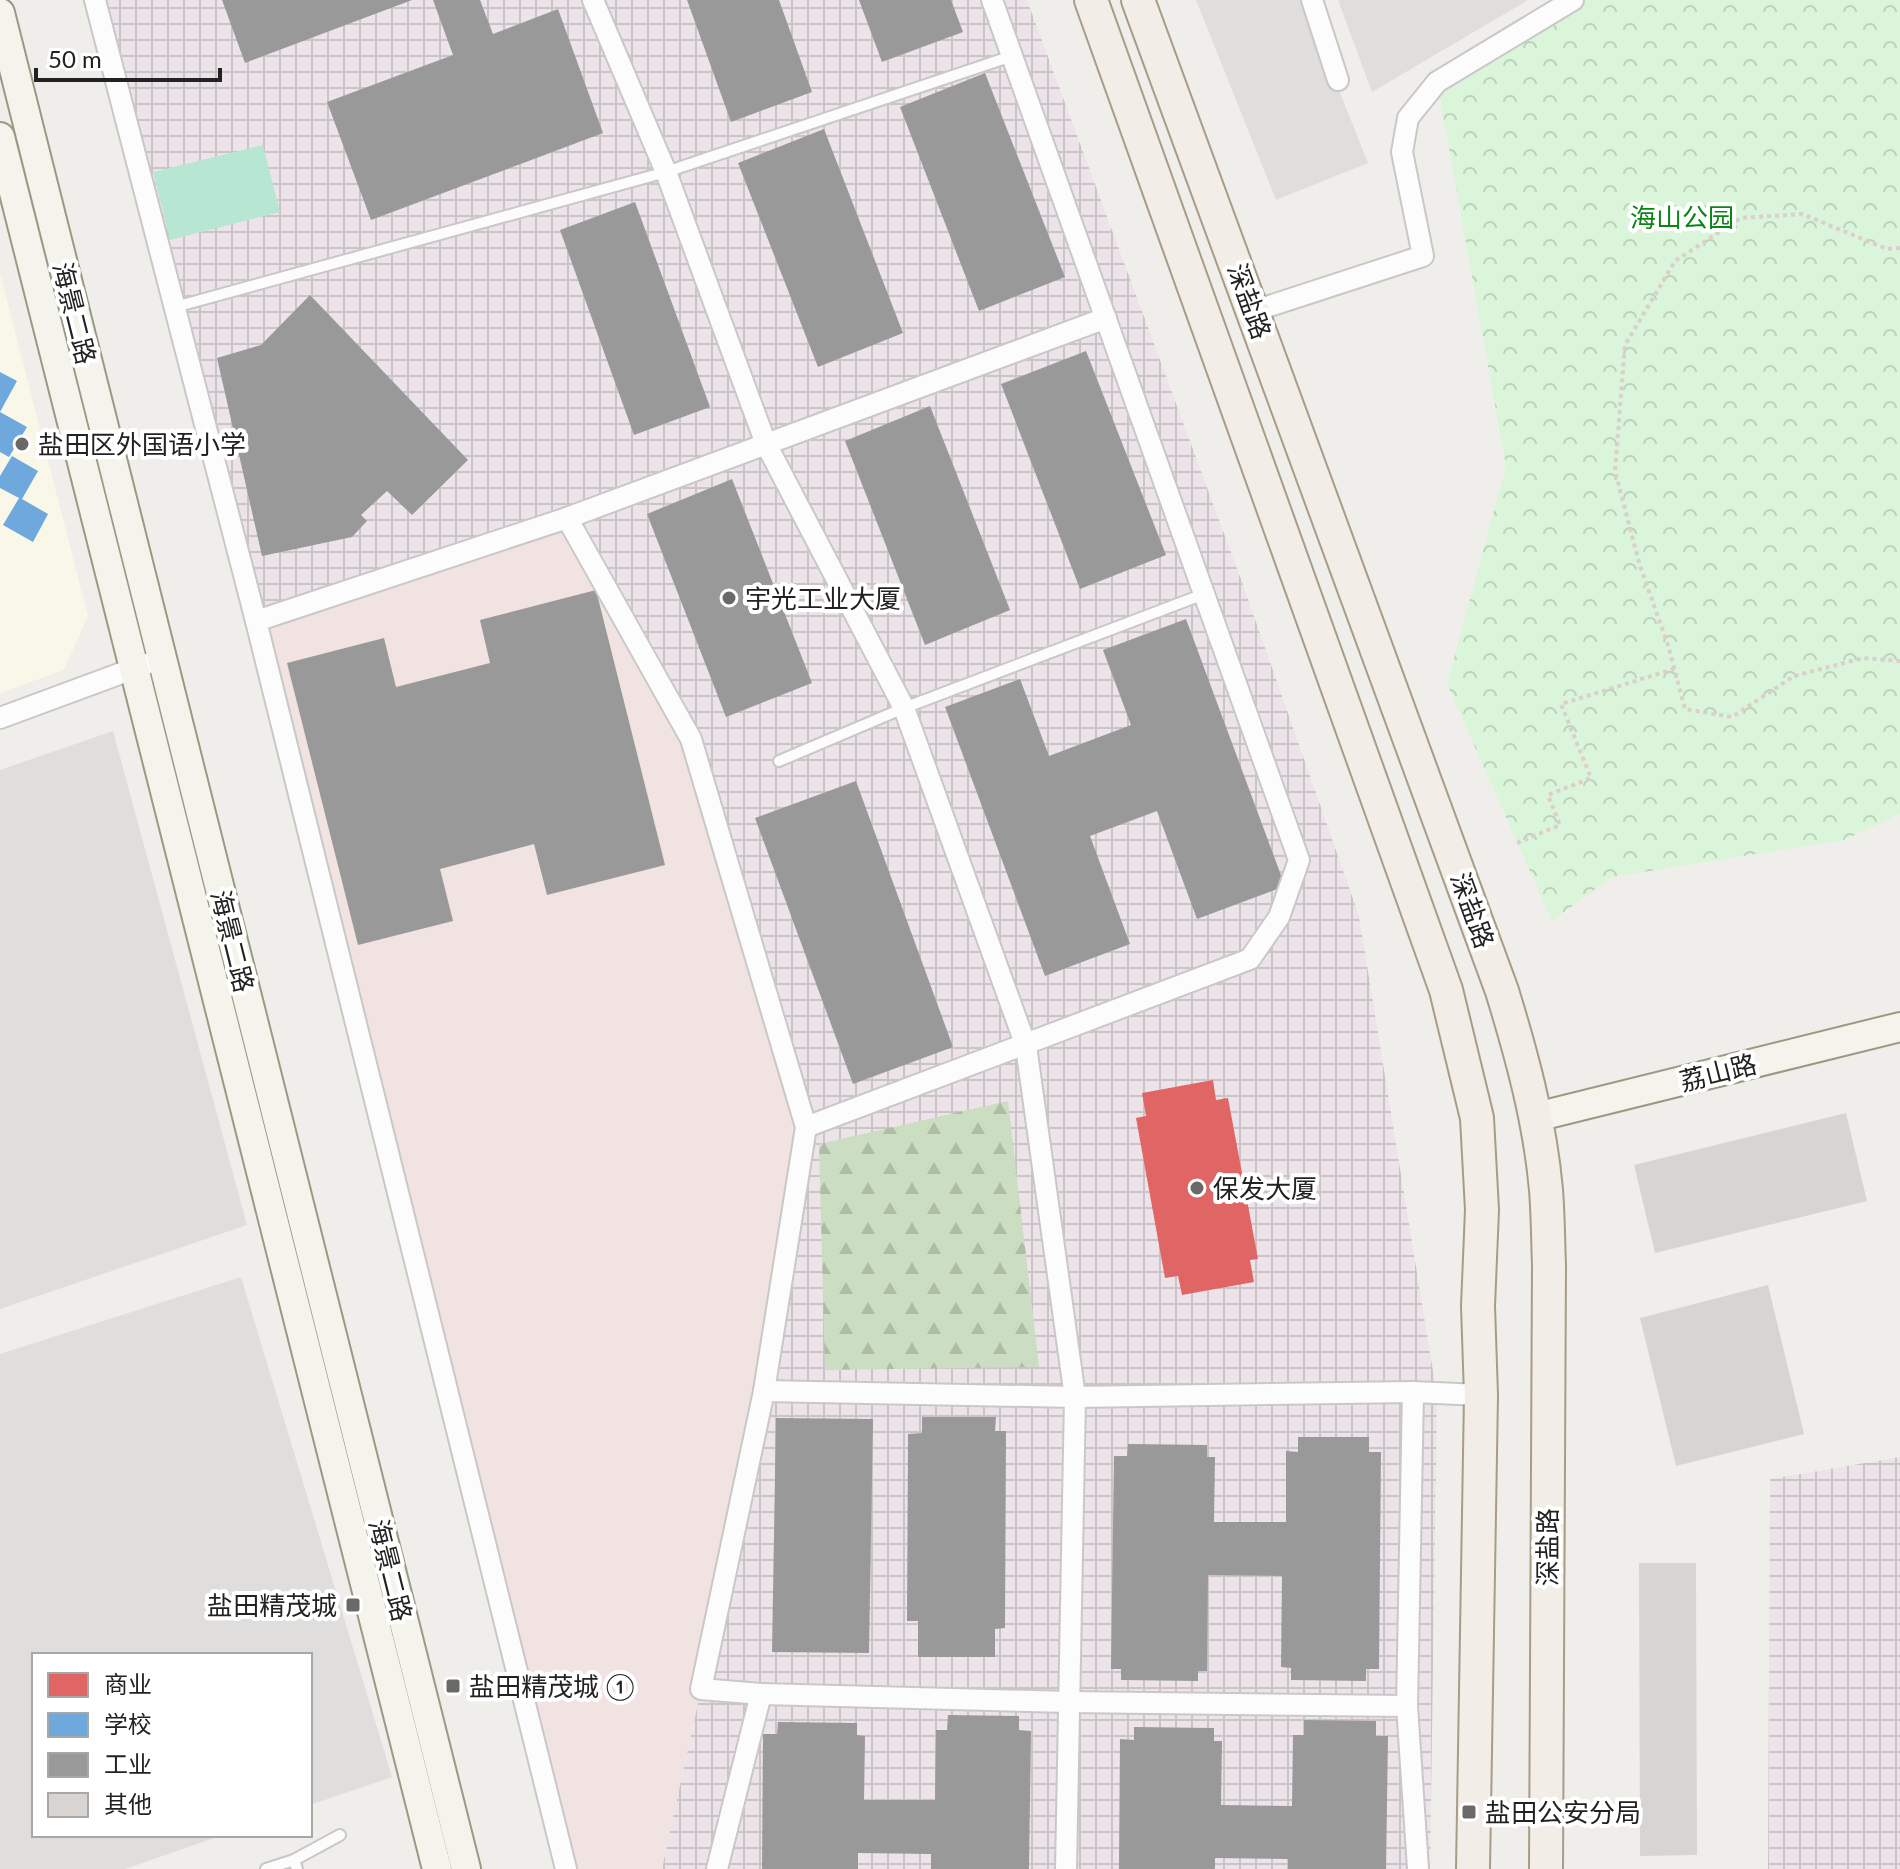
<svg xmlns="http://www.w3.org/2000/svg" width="1900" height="1869" viewBox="0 0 1900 1869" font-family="Lato,'Noto Sans SC',sans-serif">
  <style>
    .residential { fill: #dfdedc }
    .commercial { fill: #f1e3e1 }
    .industrial { fill: url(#industrial-grid) }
    .education { fill: #f8f7e8 }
    .forest { fill: url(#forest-firs) }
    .park { fill: url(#park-crowns) }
    .pitch { fill: #b7e6d2 }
    .shops { fill: #e06666 }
    .schools { fill: #6fa8dc }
    .industry { fill: #999 }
    .building { fill: #d7d4d2 }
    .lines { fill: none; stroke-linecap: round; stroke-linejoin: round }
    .lane-casing { stroke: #c9c8c7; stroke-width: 14 }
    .street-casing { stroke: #c9c8c7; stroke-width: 24 }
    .secondary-casing { stroke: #999a82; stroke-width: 32 }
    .primary-casing { stroke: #a79c86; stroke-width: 36 }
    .path { stroke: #dccecd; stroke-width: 4; stroke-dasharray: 4 4; stroke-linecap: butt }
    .lane { stroke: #fdfcfc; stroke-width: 10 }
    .street { stroke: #fdfcfc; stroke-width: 20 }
    .secondary { stroke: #f4f4ed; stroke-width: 28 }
    .primary { stroke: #f3ede7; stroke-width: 32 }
    .poi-dot { fill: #6a6968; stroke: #fff; stroke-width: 3 }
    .labels { text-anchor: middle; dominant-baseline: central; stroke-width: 8; stroke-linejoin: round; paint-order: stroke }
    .park-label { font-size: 26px; fill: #0c8416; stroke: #fff }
    .street-label { font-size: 26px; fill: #222; stroke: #fff }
    .poi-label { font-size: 26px; fill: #222; stroke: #fff; text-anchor: start }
  </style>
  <defs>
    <pattern id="industrial-grid" width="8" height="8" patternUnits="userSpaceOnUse" patternTransform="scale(2)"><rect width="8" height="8" fill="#ede4e9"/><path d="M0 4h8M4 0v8" fill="none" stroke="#cbc3c8"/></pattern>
    <pattern id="forest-firs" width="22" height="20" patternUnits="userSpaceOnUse" patternTransform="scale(2)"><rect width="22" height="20" fill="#cbdec1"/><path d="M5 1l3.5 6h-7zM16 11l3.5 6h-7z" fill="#aebea6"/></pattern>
    <pattern id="park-crowns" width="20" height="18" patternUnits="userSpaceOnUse" patternTransform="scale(2)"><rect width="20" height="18" fill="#daf5da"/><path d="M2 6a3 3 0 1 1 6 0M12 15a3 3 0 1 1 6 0" fill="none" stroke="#bbd2bb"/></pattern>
  </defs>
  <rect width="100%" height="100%" fill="#f0eeeb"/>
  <g class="residential">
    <path d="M 1196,0 L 1303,0 L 1368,163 L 1276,200 Z"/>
    <path d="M 1338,0 L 1528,0 L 1372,92 Z"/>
    <path d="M 113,731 L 247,1225 L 0,1309 L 0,770 Z"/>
    <path d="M 241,1277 L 392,1777 L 310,1805 L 310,1655 L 34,1655 L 34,1835 L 223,1835 L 125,1869 L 0,1869 L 0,1354 Z"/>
  </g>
  <path class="commercial" d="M 567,518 L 691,739 L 806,1127 L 701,1689 L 662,1869 L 566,1869 L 256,621 Z"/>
  <g class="industrial">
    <path d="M 95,0 L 1027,0 L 1242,582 L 1359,916 L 1437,1396 L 1430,1869 L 662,1869 L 701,1689 L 806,1127 L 706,783 L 567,519 L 256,621 Z"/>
    <path d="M 1900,1457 L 1900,1869 L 1768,1869 L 1770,1479 Z"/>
  </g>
  <path class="education" d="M 0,273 L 88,616 L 64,670 L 0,693 Z"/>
  <path class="forest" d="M 1008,1101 L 1039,1367 L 825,1370 L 819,1144 Z"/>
  <path class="park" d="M 1573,0 L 1900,0 L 1900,814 L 1844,840 L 1612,877 L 1552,921 L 1447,684 L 1506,466 L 1437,82 Z"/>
  <path class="pitch" d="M 263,145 L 280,212 L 170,240 L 153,172 Z"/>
  <path class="shops" d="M 1213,1080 L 1216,1100 L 1228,1098 L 1258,1259 L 1250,1260 L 1254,1282 L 1182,1295 L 1178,1276 L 1165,1278 L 1136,1118 L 1146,1116 L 1142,1093 Z"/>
  <g class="schools">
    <path d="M 0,372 L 17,381 L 0,412 Z"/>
    <path d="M 0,412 L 27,427 L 9,457 L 0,452 Z"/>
    <path d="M 12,456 L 38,471 L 22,499 L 48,514 L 33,542 L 3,525 L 19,498 L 0,488 L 0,476 Z"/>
  </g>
  <g class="industry">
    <path d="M 222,0 L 412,0 L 245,63 Z"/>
    <path d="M 433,0 L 480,0 L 493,34 L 558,9 L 603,133 L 371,220 L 327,102 L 453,55 Z"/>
    <path d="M 687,0 L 779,0 L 812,92 L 731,122 Z"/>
    <path d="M 859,0 L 951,0 L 963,32 L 882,62 Z"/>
    <path d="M 985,73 L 1065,277 L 979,311 L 900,107 Z"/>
    <path d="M 824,129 L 903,333 L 818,367 L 738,163 Z"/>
    <path d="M 635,202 L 710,407 L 634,435 L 560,230 Z"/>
    <path d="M 310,295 L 468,460 L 412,515 L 387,491 L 361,515 L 367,521 L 352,537 L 262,556 L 217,358 L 261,345 Z"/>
    <path d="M 1086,351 L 1166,555 L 1080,589 L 1001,384 Z"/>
    <path d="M 930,406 L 1010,610 L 925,645 L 845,441 Z"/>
    <path d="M 732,479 L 812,683 L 726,717 L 647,514 Z"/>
    <path d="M 596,590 L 665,865 L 547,895 L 534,844 L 440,869 L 453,921 L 358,945 L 287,663 L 384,638 L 396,687 L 490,663 L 480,620 Z"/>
    <path d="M 1186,619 L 1285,886 L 1197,919 L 1157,811 L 1090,836 L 1130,944 L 1045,976 L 945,707 L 1020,679 L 1049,756 L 1131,725 L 1103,650 Z"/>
    <path d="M 856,781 L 953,1047 L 853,1084 L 755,818 Z"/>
    <path d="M 922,1417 L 996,1417 L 995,1431 L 1006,1431 L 1005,1628 L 995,1629 L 995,1657 L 918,1657 L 918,1621 L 907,1621 L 908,1434 L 922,1433 Z"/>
    <path d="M 776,1418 L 873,1419 L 869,1653 L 772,1652 Z"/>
    <path d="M 1298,1437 L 1369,1437 L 1369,1452 L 1381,1452 L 1379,1669 L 1366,1669 L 1366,1681 L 1291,1680 L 1291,1668 L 1281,1667 L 1282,1576 L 1208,1575 L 1207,1671 L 1198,1671 L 1198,1681 L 1121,1680 L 1121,1669 L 1111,1669 L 1114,1456 L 1127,1456 L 1128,1444 L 1207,1445 L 1207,1457 L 1215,1457 L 1214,1522 L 1286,1522 L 1286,1451 L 1298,1452 Z"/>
    <path d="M 948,1715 L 1019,1716 L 1019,1730 L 1031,1731 L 1029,1869 L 931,1869 L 931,1854 L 858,1853 L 858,1869 L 762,1869 L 763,1734 L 777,1734 L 778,1722 L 857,1723 L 857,1735 L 865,1736 L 864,1800 L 935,1800 L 936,1730 L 947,1730 Z"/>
    <path d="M 1304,1720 L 1376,1721 L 1376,1736 L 1388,1736 L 1386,1869 L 1288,1869 L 1288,1859 L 1215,1858 L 1215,1869 L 1119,1869 L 1120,1739 L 1134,1740 L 1134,1727 L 1214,1728 L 1214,1741 L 1222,1741 L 1221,1805 L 1292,1806 L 1293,1735 L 1304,1735 Z"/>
  </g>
  <g class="building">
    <path d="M 1846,1113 L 1867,1201 L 1655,1253 L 1634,1165 Z"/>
    <path d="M 1768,1285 L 1804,1434 L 1676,1466 L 1640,1318 Z"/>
    <path d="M 1639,1563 L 1696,1563 L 1697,1855 L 1640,1856 Z"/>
  </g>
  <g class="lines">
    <defs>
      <g id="lane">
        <path d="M 175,307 L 666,172 L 1012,56"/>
        <path d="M 779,761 L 904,708 L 1204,594"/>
        <path d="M 294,1860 L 340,1835"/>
        <path d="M 266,1869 L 294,1860 L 297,1869"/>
      </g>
      <g id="street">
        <path d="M 95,0 L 256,621 L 566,1869"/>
        <path d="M 593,0 L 666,172 L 766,444 L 904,708 L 1026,1046 L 1075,1397 L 1066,1869"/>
        <path d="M 1312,0 L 1338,80"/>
        <path d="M 1254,311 L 1423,256 L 1402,152 L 1408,118 L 1437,82 L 1573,0"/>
        <path d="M 567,518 L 691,739 L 806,1127 L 764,1391 L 701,1689 L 761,1694 L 1069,1702 L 1407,1706"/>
        <path d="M 256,621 L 567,518 L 1106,318"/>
        <path d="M 0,718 L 146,664"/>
        <path d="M 806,1127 L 1250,959 L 1279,917 L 1299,860 L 992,0"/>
        <path d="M 764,1391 L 1075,1397 L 1413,1392 L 1481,1395"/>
        <path d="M 1413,1392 L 1407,1706 L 1418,1869"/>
        <path d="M 717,1869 L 761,1694"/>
      </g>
      <g id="secondary">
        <path d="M 0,13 L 466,1869"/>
        <path d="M 0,137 L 437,1869"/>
        <path d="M 1536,1117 L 1900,1027"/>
      </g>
      <g id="primary">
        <path d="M 1091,0 L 1446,990 L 1477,1118 L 1482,1210 L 1478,1306 L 1481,1395 L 1473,1869"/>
        <path d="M 1138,0 L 1502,991 C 1522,1056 1540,1122 1546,1190 C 1548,1215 1548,1240 1549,1265 L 1546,1869"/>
      </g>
    </defs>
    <use href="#lane" class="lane-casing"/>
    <use href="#street" class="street-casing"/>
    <use href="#secondary" class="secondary-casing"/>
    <use href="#primary" class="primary-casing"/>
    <g class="path">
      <path d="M 1900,248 L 1887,249 L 1802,214 L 1741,218 L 1675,261 L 1625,345 L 1615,471 L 1640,566 L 1668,645 L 1685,709 L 1732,717 L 1794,676 L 1863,658 L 1900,661"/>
      <path d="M 1517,843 L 1560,825 L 1548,795 L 1591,778 L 1561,704 L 1674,669"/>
    </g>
    <use href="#lane" class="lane"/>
    <use href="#street" class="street"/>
    <use href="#secondary" class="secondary"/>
    <use href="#primary" class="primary"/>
  </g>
  <g class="poi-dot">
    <circle cx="22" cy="444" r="8"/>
    <circle cx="729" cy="598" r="8"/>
    <circle cx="1197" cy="1188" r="8"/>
    <rect x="345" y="1597" width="16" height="16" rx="4"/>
    <rect x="445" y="1678" width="16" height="16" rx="4"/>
    <rect x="1461" y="1804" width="16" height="16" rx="4"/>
  </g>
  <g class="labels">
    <g class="park-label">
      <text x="1682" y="217">海山公园</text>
    </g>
    <g class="street-label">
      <text transform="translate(1250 301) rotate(70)">深盐路</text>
      <text transform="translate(75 313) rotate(76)">海景二路</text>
      <text transform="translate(1473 910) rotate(70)">深盐路</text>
      <text transform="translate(233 941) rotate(76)">海景二路</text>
      <text transform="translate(1718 1072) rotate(-14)">荔山路</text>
      <text transform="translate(1547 1547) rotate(-90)">深盐路</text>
      <text transform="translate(391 1570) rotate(76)">海景二路</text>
    </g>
    <g class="poi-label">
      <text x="38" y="444">盐田区外国语小学</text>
      <text x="745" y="598">宇光工业大厦</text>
      <text x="1213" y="1188">保发大厦</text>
      <text x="337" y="1605" text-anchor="end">盐田精茂城</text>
      <text x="469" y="1686">盐田精茂城 ①</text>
      <text x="1485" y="1812">盐田公安分局</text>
    </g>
  </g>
  <rect x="32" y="1653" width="280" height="184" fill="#ffffff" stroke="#a7a7a7" stroke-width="2"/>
  <rect x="48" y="1673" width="40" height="24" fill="#e06666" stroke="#a7a7a7" stroke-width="2"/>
  <text x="104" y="1693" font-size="24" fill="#222222">商业</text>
  <rect x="48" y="1713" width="40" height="24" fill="#6fa8dc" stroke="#a7a7a7" stroke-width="2"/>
  <text x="104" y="1733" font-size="24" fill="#222222">学校</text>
  <rect x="48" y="1753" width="40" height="24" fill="#999999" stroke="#a7a7a7" stroke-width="2"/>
  <text x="104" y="1773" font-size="24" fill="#222222">工业</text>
  <rect x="48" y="1793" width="40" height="24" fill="#d7d4d2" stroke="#a7a7a7" stroke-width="2"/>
  <text x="104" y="1813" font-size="24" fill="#222222">其他</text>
  <path d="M36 68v12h184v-12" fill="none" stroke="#222222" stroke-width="4"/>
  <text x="48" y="68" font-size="24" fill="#222222" stroke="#ffffff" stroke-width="6" paint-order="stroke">50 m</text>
</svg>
